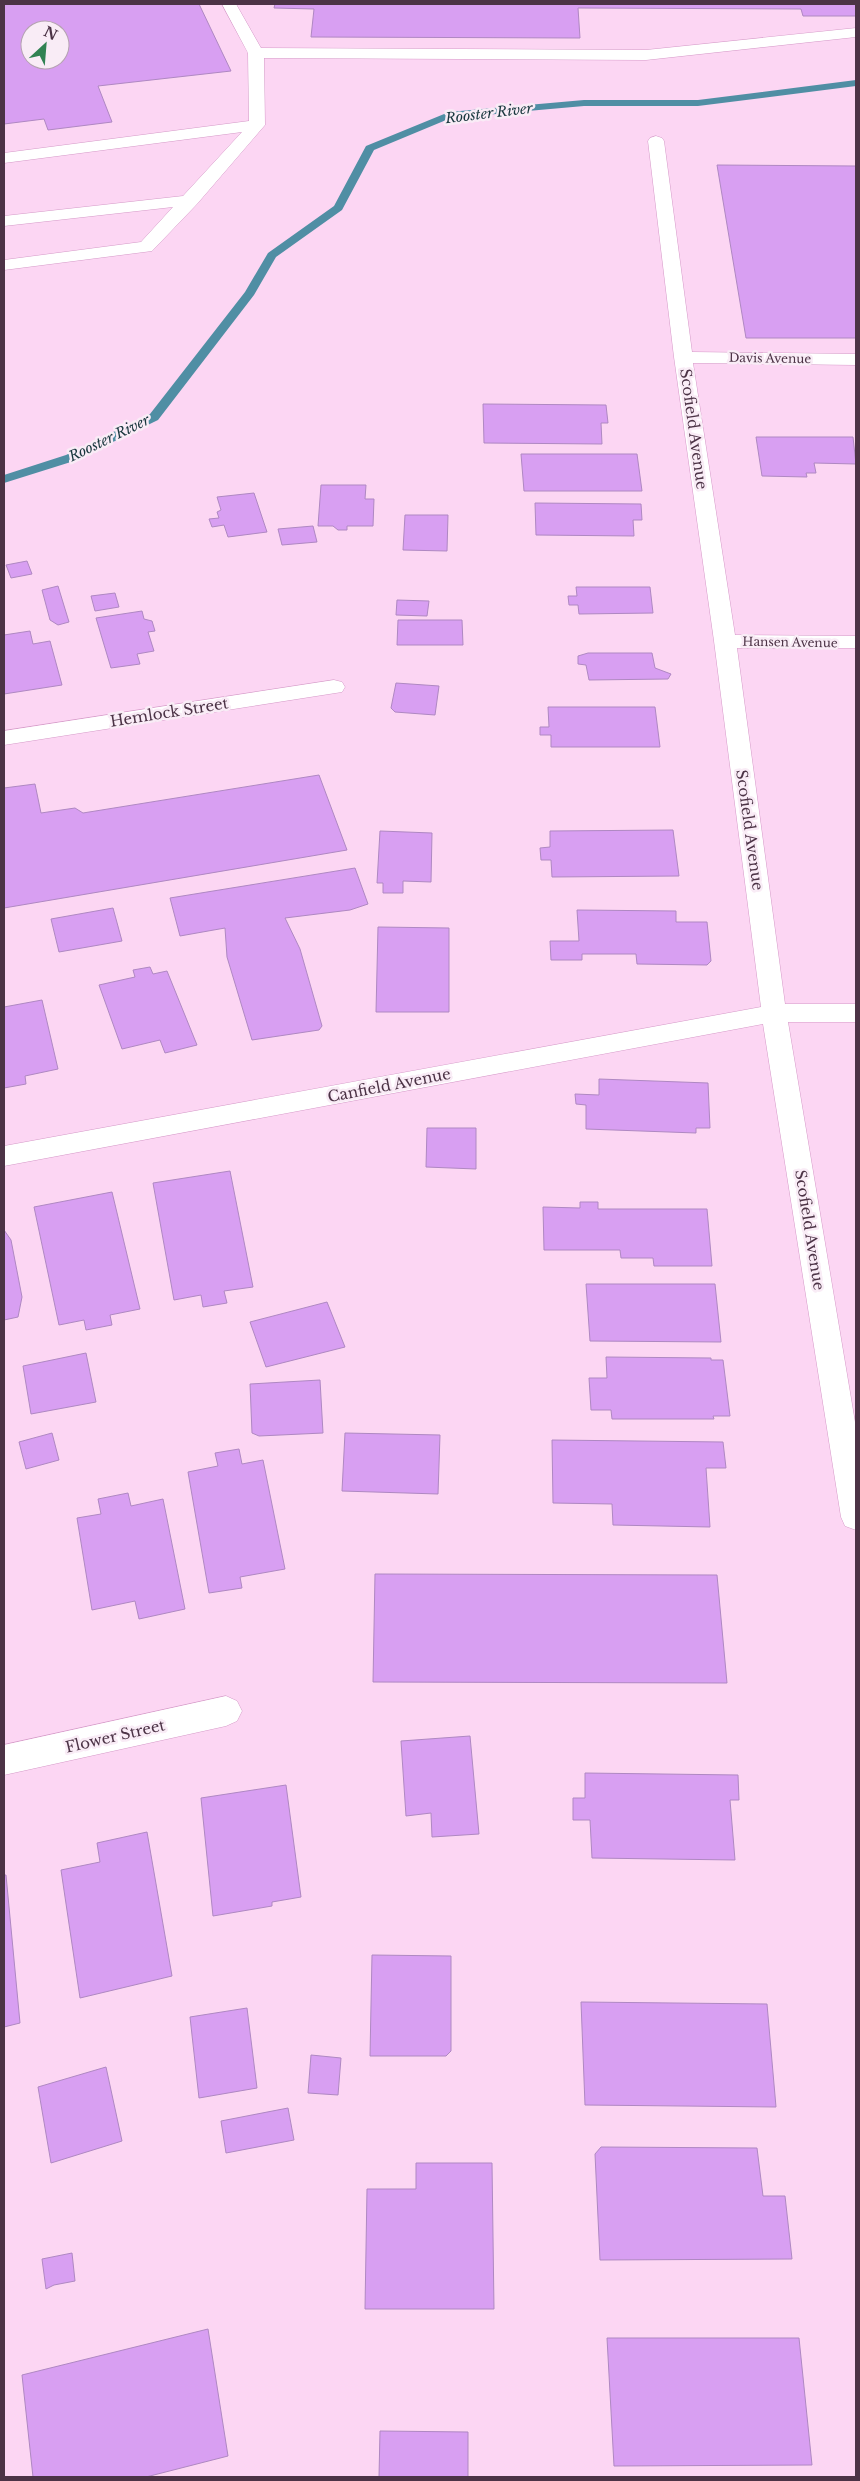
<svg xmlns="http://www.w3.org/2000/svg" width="860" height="2481" viewBox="0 0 860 2481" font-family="'Libre Baskerville',serif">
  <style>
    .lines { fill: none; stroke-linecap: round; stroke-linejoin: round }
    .stream { fill: #508ea4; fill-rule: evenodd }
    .building { fill: #d89ff2; stroke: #af88c2; fill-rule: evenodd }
    .minor-casing { stroke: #d59ac8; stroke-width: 1 }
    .minor { fill: #fff; fill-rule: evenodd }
    .labels { text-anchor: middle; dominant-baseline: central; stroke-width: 5; stroke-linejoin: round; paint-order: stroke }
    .far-street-label { font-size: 12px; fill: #4c3346; stroke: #f9ecf6 }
    .far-water-label { font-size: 14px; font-style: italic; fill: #18363d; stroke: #f9ecf6 }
    .street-label { font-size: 15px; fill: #4c3346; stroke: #f9ecf6 }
  </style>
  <rect width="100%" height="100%" fill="#fcd6f3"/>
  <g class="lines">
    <path class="stream" d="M 856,80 L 856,86 L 698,106 L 584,106 L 451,118 L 374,150 L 342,210 L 276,257 L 254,295 L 158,420 L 74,461 L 4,483 L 4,475 L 66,455 L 150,414 L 245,292 L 268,253 L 334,206 L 366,146 L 449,112 L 584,100 L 698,100 Z"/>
  </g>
  <g class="building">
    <path d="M 4,4 L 199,4 L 231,71 L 98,86 L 112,122 L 48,130 L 44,119 L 4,124 ZM 30,30 L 60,30 L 60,60 L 30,60 Z"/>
    <path d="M 275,4 L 856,4 L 856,16 L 803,16 L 801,9 L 578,8 L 580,38 L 311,37 L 314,9 L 274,8 Z"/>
    <path d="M 717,165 L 856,166 L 856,338 L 746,338 Z"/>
    <path d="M 483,404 L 606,405 L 608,423 L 601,423 L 602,444 L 484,443 Z"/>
    <path d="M 756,437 L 853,437 L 856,464 L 814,463 L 816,473 L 806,473 L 807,477 L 762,476 Z"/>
    <path d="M 521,454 L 637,454 L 642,491 L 524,491 Z"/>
    <path d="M 321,485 L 366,485 L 365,499 L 374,499 L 373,526 L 347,526 L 347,530 L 338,530 L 333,526 L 318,526 Z"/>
    <path d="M 254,493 L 267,532 L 228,537 L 224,525 L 212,527 L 209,519 L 219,518 L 217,512 L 221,510 L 217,497 Z"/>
    <path d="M 535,503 L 641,504 L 642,520 L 633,520 L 634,536 L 536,535 Z"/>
    <path d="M 405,515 L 448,515 L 447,551 L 403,550 Z"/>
    <path d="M 313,526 L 317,542 L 282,545 L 278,529 Z"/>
    <path d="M 27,561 L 32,574 L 11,578 L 6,565 Z"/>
    <path d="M 58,586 L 69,622 L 58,625 L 50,620 L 42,590 Z"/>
    <path d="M 576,587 L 650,587 L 653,613 L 579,614 L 578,605 L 569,605 L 568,596 L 577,596 Z"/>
    <path d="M 115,593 L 119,607 L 95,611 L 91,596 Z"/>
    <path d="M 397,600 L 429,601 L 427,616 L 396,615 Z"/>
    <path d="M 142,611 L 144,619 L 152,621 L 155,631 L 148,632 L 154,651 L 137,654 L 140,664 L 111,668 L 96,618 Z"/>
    <path d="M 398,620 L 462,620 L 463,645 L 397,645 Z"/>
    <path d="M 30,631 L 33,644 L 50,641 L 62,685 L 4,694 L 4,635 Z"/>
    <path d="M 588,653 L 652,653 L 655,668 L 671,674 L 668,679 L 589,680 L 586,665 L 578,664 L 578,656 Z"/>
    <path d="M 396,683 L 439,686 L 435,715 L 395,712 L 391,708 Z"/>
    <path d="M 548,707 L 655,707 L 660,747 L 551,747 L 551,735 L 540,735 L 540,727 L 549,727 Z"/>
    <path d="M 319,775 L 347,850 L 4,908 L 4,788 L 35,784 L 41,813 L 75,808 L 83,813 Z"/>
    <path d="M 673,830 L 679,876 L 552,877 L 551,860 L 541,860 L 540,848 L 550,847 L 550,831 Z"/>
    <path d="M 380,831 L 432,833 L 431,882 L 403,881 L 403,893 L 383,893 L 383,883 L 377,883 Z"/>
    <path d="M 355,868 L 368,904 L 350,910 L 285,918 L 300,949 L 322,1026 L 319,1030 L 252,1040 L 227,957 L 225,928 L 180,936 L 170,898 Z"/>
    <path d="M 113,908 L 122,941 L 59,952 L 51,919 Z"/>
    <path d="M 577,910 L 676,911 L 676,922 L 707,922 L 711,961 L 707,965 L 637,964 L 636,954 L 582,954 L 582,960 L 551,960 L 550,941 L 579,941 Z"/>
    <path d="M 378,927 L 449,928 L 449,1012 L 376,1012 Z"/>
    <path d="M 150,967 L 153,974 L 167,971 L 197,1045 L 165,1053 L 160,1040 L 122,1049 L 99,985 L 135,977 L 133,970 Z"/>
    <path d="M 42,1000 L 58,1069 L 25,1076 L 26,1084 L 4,1088 L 4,1007 Z"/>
    <path d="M 599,1079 L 708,1083 L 710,1128 L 696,1128 L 696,1133 L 586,1129 L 586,1105 L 576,1104 L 575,1094 L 599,1095 Z"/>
    <path d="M 427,1128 L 476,1128 L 476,1169 L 426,1167 Z"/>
    <path d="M 230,1171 L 253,1287 L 224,1291 L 227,1303 L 203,1307 L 201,1295 L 174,1300 L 153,1183 Z"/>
    <path d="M 112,1192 L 140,1309 L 110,1315 L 112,1325 L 86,1330 L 84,1320 L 59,1325 L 34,1207 Z"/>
    <path d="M 580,1202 L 598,1202 L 598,1209 L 707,1209 L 712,1266 L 654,1266 L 653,1258 L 621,1258 L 620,1250 L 544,1250 L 543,1207 L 580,1208 Z"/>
    <path d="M 4,1230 L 11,1240 L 22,1297 L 18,1317 L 4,1320 Z"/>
    <path d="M 586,1284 L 715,1284 L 721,1342 L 590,1341 Z"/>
    <path d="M 327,1302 L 345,1347 L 266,1367 L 250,1322 Z"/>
    <path d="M 86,1353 L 96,1402 L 31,1414 L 23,1366 Z"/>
    <path d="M 606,1357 L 711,1358 L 711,1360 L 723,1360 L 730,1416 L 713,1416 L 714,1419 L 612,1419 L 611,1410 L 591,1410 L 589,1378 L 607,1378 Z"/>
    <path d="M 320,1380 L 323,1433 L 259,1436 L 252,1433 L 250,1384 Z"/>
    <path d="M 52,1433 L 59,1460 L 26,1469 L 19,1442 Z"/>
    <path d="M 345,1433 L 440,1435 L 438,1494 L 342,1491 Z"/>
    <path d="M 552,1440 L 723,1442 L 726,1468 L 706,1468 L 710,1527 L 613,1525 L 612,1504 L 553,1503 Z"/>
    <path d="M 239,1449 L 242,1464 L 263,1460 L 285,1569 L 240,1577 L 242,1588 L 209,1593 L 188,1472 L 218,1466 L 215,1453 Z"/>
    <path d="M 128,1493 L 131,1506 L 163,1499 L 185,1609 L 139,1619 L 135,1601 L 92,1610 L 77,1518 L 101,1514 L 98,1499 Z"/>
    <path d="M 375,1574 L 717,1575 L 727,1683 L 373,1682 Z"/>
    <path d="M 470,1736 L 479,1834 L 432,1837 L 431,1813 L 406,1816 L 401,1741 Z"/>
    <path d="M 585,1773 L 738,1775 L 739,1800 L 730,1800 L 735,1860 L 592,1858 L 590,1820 L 573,1820 L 573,1798 L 585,1798 Z"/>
    <path d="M 286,1785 L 301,1897 L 272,1902 L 272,1906 L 213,1916 L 201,1798 Z"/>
    <path d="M 147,1832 L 172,1976 L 80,1998 L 61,1870 L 100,1862 L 97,1843 Z"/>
    <path d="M 4,1875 L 6,1875 L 20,2023 L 4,2027 Z"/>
    <path d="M 372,1955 L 451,1956 L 451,2051 L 446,2056 L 370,2056 Z"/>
    <path d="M 581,2002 L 767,2004 L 776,2107 L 585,2105 Z"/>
    <path d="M 247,2008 L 257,2088 L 199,2098 L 190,2017 Z"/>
    <path d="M 311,2055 L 341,2058 L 338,2095 L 308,2093 Z"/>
    <path d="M 106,2067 L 122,2141 L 51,2163 L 38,2087 Z"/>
    <path d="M 288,2108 L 294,2140 L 226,2153 L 221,2121 Z"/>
    <path d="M 601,2147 L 757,2148 L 763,2196 L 785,2196 L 792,2259 L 600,2260 L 595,2154 Z"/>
    <path d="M 416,2163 L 492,2163 L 494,2309 L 365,2309 L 367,2189 L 416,2189 Z"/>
    <path d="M 72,2253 L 75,2281 L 54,2285 L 46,2289 L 42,2259 Z"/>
    <path d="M 208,2329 L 228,2456 L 146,2477 L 33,2477 L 22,2375 Z"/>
    <path d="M 607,2338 L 799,2338 L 812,2465 L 614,2466 Z"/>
    <path d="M 380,2431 L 468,2432 L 468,2477 L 379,2477 Z"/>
  </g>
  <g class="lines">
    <defs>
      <g id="minor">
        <path d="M 222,4 L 236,4 L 261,48 L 646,50 L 856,28 L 856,37 L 646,60 L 264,58 L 265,125 L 197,204 L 152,251 L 4,270 L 4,260 L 141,242 L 173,207 L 4,226 L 4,216 L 183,196 L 242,132 L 4,163 L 4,153 L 249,121 L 248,53 Z"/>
        <path d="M 656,136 L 662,138 L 664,141 L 692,352 L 856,354 L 856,365 L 693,363 L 735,635 L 856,636 L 856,648 L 737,648 L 785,1004 L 856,1004 L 856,1022 L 788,1022 L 856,1428 L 856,1530 L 845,1526 L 841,1517 L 763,1024 L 4,1166 L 4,1146 L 761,1007 L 714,641 L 674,357 L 648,141 L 650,138 Z"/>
        <path d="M 334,680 L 342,682 L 345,687 L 342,692 L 4,745 L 4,731 Z"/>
        <path d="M 226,1696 L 237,1701 L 242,1711 L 237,1721 L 226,1726 L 4,1775 L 4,1745 Z"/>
      </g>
    </defs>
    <use href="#minor" class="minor-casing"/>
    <use href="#minor" class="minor"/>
  </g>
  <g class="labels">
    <g class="far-street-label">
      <text transform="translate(770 358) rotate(1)">Davis Avenue</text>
      <text transform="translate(790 642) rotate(1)">Hansen Avenue</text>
    </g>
    <g class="far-water-label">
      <text transform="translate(489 113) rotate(-7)">Rooster River</text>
      <text transform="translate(109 438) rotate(-26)">Rooster River</text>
    </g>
    <g class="street-label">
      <text transform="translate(694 429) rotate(82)">Scofield Avenue</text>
      <text transform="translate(169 712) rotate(-9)">Hemlock Street</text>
      <text transform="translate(750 830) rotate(82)">Scofield Avenue</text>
      <text transform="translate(389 1085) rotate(-11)">Canfield Avenue</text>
      <text transform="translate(810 1230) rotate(81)">Scofield Avenue</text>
      <text transform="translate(115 1736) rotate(-13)">Flower Street</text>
    </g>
  </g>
  <rect width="860" height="2481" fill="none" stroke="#4c3346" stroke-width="10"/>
  <g transform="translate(45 45) rotate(26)"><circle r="24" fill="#f9ecf6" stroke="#b4a2b0"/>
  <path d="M0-4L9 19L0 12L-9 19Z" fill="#318253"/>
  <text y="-8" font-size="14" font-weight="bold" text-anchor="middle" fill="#4c3346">N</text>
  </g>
</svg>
